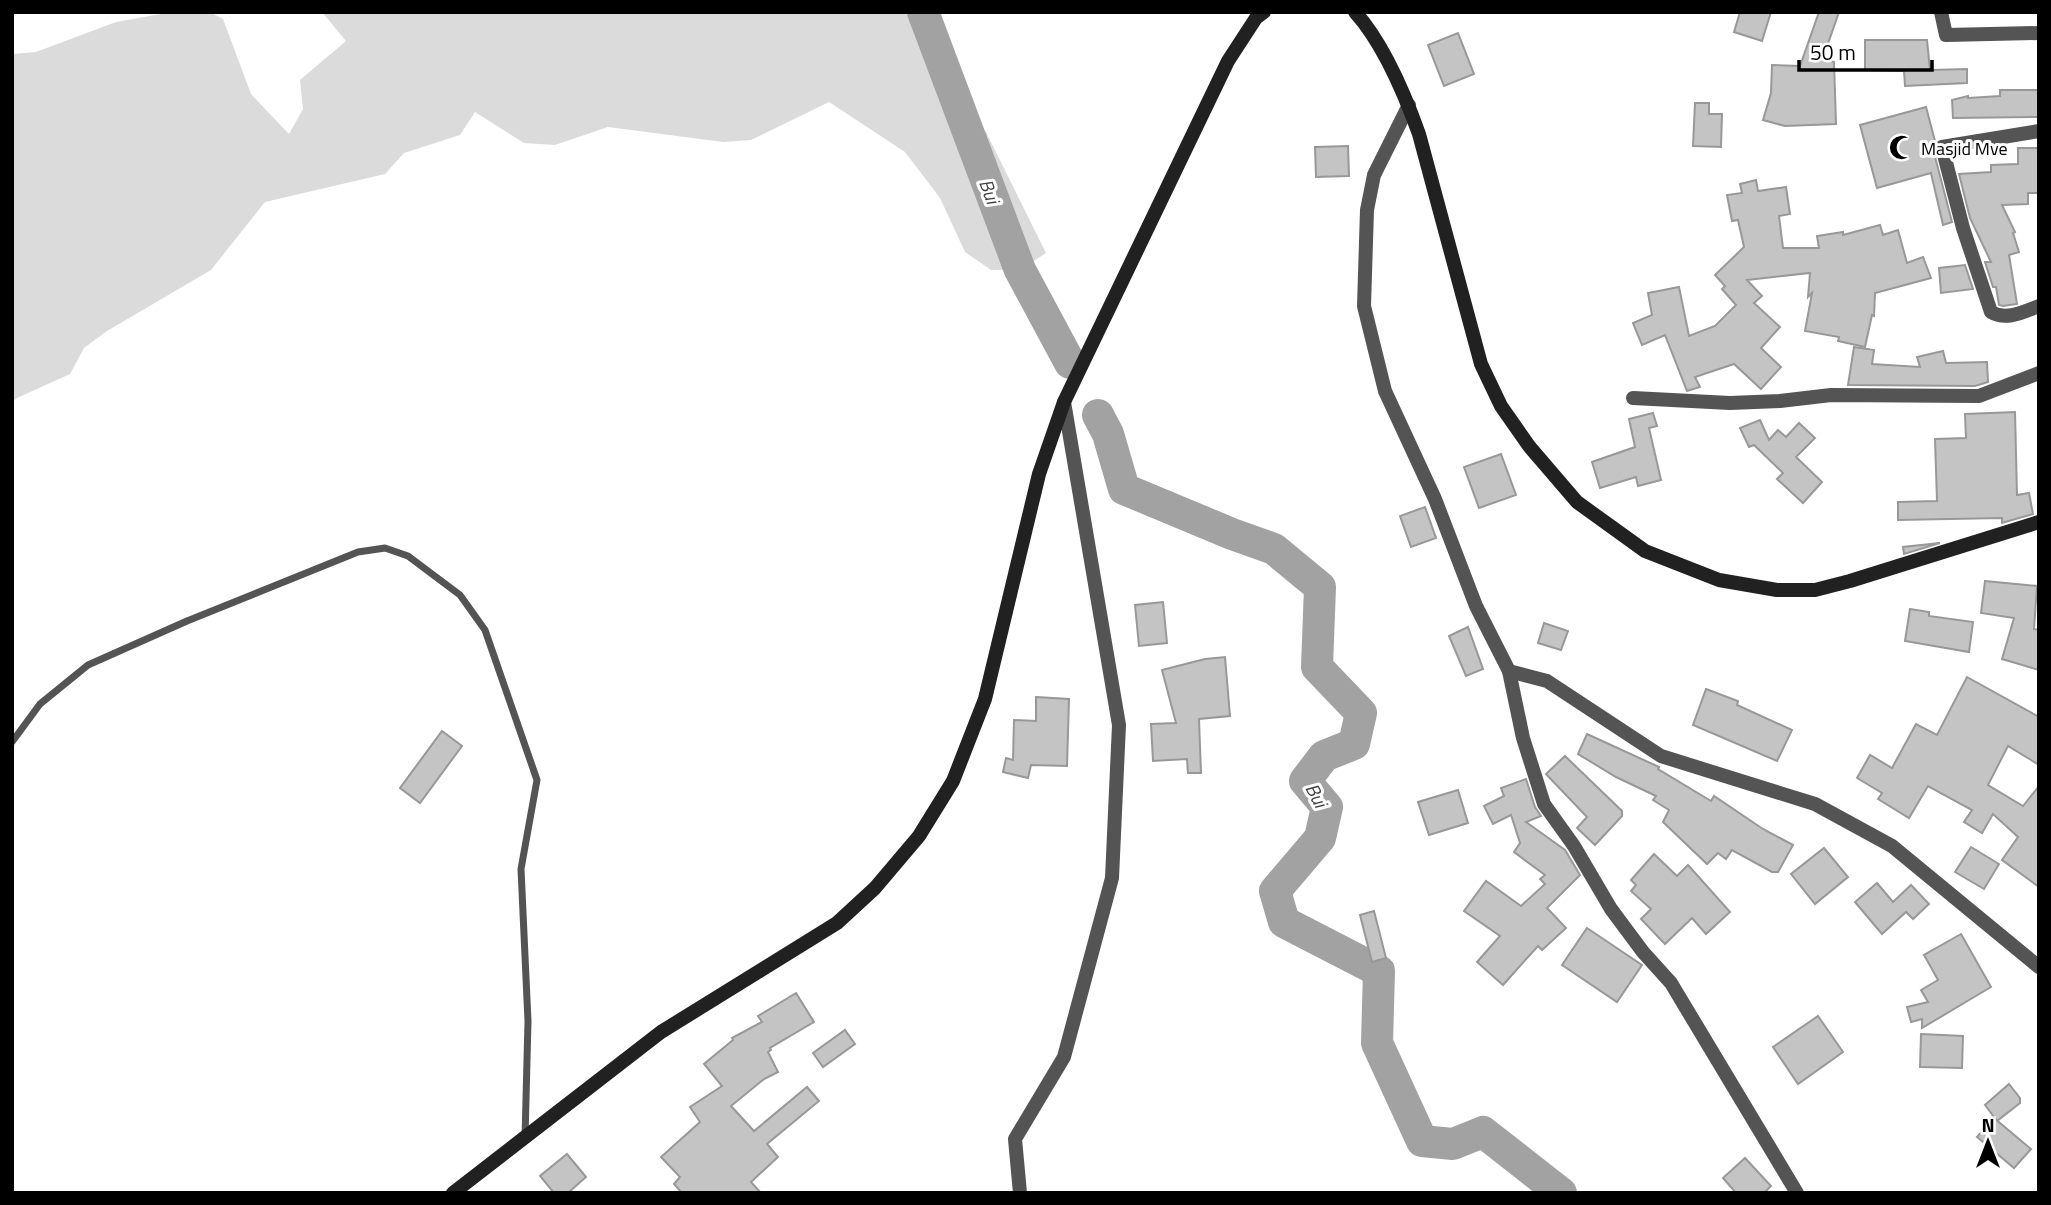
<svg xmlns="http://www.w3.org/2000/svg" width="2051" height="1205" viewBox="0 0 2051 1205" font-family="'Titillium Web',sans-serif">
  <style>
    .green { fill: #dbdbdb }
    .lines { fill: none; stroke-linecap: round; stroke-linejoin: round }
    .river { stroke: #a2a2a2; stroke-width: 32 }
    .building { fill: #c4c4c4; stroke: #989898; stroke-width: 2 }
    .service { stroke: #545454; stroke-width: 7 }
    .minor { stroke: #545454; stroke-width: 14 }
    .secondary { stroke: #212121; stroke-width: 14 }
    .labels { text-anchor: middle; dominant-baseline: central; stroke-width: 6; stroke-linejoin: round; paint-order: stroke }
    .poi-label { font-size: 18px; fill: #000; stroke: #fff; text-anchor: start }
    .water-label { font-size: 19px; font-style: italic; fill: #434343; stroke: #fff }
  </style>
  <rect width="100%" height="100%" fill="#fff"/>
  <path class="green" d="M 172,12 L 210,12 L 223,19 L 251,94 L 289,134 L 303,109 L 300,80 L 346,41 L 322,12 L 919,12 L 930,71 L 986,132 L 1046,253 L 1020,270 L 991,270 L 965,252 L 940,198 L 905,152 L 829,102 L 751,140 L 723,142 L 608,127 L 555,145 L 524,143 L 475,112 L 460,135 L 404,153 L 385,174 L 265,202 L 211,270 L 107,331 L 84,348 L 70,374 L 17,398 L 12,402 L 12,54 L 36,52 L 116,22 Z"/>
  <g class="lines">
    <g class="river">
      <path d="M 923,12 L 1020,270 L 1070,363"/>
      <path d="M 1098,415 L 1108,434 L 1124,489 L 1232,534 L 1274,549 L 1320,587 L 1317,667 L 1361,713 L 1354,744 L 1324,756 L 1305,781 L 1327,807 L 1320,838 L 1275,891 L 1284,922 L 1379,971 L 1377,1043 L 1422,1141 L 1453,1144 L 1483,1132 L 1561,1193"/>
    </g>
  </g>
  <g class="building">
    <path d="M 1740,12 L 1771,12 L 1762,41 L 1734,32 Z"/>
    <path d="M 1819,12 L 1839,12 L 1823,58 L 1834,62 L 1836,124 L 1785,126 L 1763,120 L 1771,93 L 1772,65 L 1800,66 Z"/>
    <path d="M 1458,33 L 1474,74 L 1444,86 L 1428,45 Z"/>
    <path d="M 1865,40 L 1927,40 L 1930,70 L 1967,69 L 1967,83 L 1905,86 L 1904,71 L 1865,70 Z"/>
    <path d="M 2000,90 L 2039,90 L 2039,117 L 1953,118 L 1952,100 L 1968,96 L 1968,98 L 2000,96 Z"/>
    <path d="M 1695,103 L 1709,103 L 1709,114 L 1722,114 L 1721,147 L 1693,146 Z"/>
    <path d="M 1926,107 L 1935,141 L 1933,149 L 1952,222 L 1943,225 L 1931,173 L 1877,188 L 1860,125 Z"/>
    <path d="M 1348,146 L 1349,176 L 1316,177 L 1315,147 Z"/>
    <path d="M 2018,148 L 2039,148 L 2039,193 L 2028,193 L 2028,204 L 2002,205 L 2015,232 L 2013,233 L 2019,252 L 2009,255 L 2017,304 L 2003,306 L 1999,305 L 1996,287 L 1993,287 L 1985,262 L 1991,262 L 1970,218 L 1959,174 L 1991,172 L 1991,165 L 2018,164 Z"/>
    <path d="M 1756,180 L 1758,191 L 1786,187 L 1790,214 L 1779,216 L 1783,248 L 1819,248 L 1817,236 L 1843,232 L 1843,235 L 1880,225 L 1883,235 L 1898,230 L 1907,263 L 1923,257 L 1931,278 L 1875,293 L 1874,316 L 1872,315 L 1865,347 L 1838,341 L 1839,337 L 1805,331 L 1812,293 L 1808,297 L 1810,273 L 1747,280 L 1762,296 L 1754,303 L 1780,327 L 1761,348 L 1781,367 L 1761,389 L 1734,364 L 1695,377 L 1700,387 L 1687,391 L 1665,335 L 1642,345 L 1633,323 L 1652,315 L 1648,293 L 1679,287 L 1689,336 L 1715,326 L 1736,305 L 1722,289 L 1725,286 L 1715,275 L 1744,247 L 1738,220 L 1732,221 L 1727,195 L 1742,193 L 1740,184 Z"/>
    <path d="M 1965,265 L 1973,289 L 1941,293 L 1939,268 Z"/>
    <path d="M 1854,347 L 1874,350 L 1872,364 L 1920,367 L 1917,357 L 1943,351 L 1946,363 L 1987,362 L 1988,382 L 1975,386 L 1848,385 Z"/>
    <path d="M 2015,412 L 2017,495 L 2029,493 L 2033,514 L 2002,523 L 2002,518 L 1898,520 L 1898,502 L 1937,501 L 1935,439 L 1966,438 L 1965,414 Z"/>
    <path d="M 1653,413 L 1657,426 L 1649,428 L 1661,480 L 1638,486 L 1636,477 L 1600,488 L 1592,462 L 1635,447 L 1629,419 Z"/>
    <path d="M 1760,420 L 1769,440 L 1778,430 L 1786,437 L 1799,423 L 1815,438 L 1796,457 L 1822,482 L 1803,503 L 1777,479 L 1783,473 L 1754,445 L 1749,447 L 1740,428 Z"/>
    <path d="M 1501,454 L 1516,495 L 1479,508 L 1464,467 Z"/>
    <path d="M 1425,507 L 1436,538 L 1411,547 L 1400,516 Z"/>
    <path d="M 1940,543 L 1904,554 L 1903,547 Z"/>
    <path d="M 1985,581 L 2037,586 L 2034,629 L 2039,630 L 2039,670 L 2002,659 L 2014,618 L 1981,613 Z"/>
    <path d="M 1163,602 L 1167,643 L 1139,646 L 1135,605 Z"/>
    <path d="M 1910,609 L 1929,612 L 1929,616 L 1973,622 L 1969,652 L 1905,641 Z"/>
    <path d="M 1544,623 L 1568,631 L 1561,650 L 1538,643 Z"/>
    <path d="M 1468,627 L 1483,669 L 1466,676 L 1449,636 Z"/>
    <path d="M 1225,657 L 1230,716 L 1199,719 L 1201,773 L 1188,773 L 1187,759 L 1153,761 L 1151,724 L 1176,723 L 1162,670 L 1205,659 Z"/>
    <path d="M 1967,677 L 2039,717 L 2039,765 L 2008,746 L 1988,785 L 2023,806 L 2039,786 L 2039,887 L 2002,860 L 2018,837 L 1993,814 L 1982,833 L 1964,822 L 1972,810 L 1928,786 L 1909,818 L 1878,799 L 1882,793 L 1857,778 L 1870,755 L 1892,768 L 1916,724 L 1937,735 Z"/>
    <path d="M 1706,689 L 1738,701 L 1737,705 L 1792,730 L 1777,761 L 1693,725 Z"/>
    <path d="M 1036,697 L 1069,699 L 1067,766 L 1031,765 L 1028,778 L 1003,772 L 1006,758 L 1013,760 L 1014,720 L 1036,721 Z"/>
    <path d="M 442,731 L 462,746 L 420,803 L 400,788 Z"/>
    <path d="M 1587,734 L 1659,767 L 1658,769 L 1711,801 L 1714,796 L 1763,829 L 1793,845 L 1778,872 L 1772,872 L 1732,850 L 1726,859 L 1718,853 L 1707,864 L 1663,822 L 1669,810 L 1653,800 L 1656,796 L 1616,777 L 1578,754 Z"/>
    <path d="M 1565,756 L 1622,811 L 1622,816 L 1595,845 L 1577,828 L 1587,817 L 1546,774 Z"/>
    <path d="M 1526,779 L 1535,807 L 1541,816 L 1526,822 L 1565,850 L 1580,875 L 1547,908 L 1566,928 L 1542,950 L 1538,946 L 1503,985 L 1477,962 L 1500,936 L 1464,911 L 1486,881 L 1521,906 L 1545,884 L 1540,879 L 1545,875 L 1514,852 L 1520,843 L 1511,815 L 1493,824 L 1484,806 L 1504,796 L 1501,788 Z"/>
    <path d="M 1458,790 L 1468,823 L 1429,835 L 1418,802 Z"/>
    <path d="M 1971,847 L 1999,864 L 1984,889 L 1955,872 Z"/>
    <path d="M 1824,848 L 1848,877 L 1815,904 L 1791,874 Z"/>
    <path d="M 1654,854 L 1677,876 L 1688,865 L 1730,912 L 1706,934 L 1692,918 L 1665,944 L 1641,919 L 1651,909 L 1631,891 L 1636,885 L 1631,880 Z"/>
    <path d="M 1877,883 L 1893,902 L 1911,885 L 1929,904 L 1913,919 L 1906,912 L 1882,934 L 1855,902 Z"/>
    <path d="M 1374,911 L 1386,958 L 1372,962 L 1360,915 Z"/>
    <path d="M 1587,928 L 1642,965 L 1617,1002 L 1562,965 Z"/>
    <path d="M 1961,934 L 1991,987 L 1922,1028 L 1922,1019 L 1911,1022 L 1907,1007 L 1928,1002 L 1921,990 L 1938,980 L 1924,955 Z"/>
    <path d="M 796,993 L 814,1022 L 770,1048 L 771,1050 L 768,1052 L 778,1072 L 764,1079 L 731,1106 L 754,1131 L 807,1087 L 819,1101 L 767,1144 L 778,1157 L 751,1182 L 761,1193 L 682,1193 L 674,1184 L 680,1177 L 661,1157 L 700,1122 L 690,1107 L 722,1086 L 704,1064 L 733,1040 L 732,1038 L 762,1022 L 758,1016 Z"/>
    <path d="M 1818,1016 L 1843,1052 L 1798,1084 L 1773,1047 Z"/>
    <path d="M 845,1030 L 855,1044 L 823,1067 L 813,1053 Z"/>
    <path d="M 1921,1034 L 1963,1036 L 1962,1068 L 1920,1067 Z"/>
    <path d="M 2009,1084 L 2020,1098 L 2020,1103 L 1997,1121 L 1985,1105 Z"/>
    <path d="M 1994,1118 L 2031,1149 L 2014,1168 L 1977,1137 Z"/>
    <path d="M 567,1154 L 586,1177 L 568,1193 L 554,1193 L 540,1176 Z"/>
    <path d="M 1745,1158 L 1771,1186 L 1764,1193 L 1736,1193 L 1723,1178 Z"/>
  </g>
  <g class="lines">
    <path class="service" d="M 12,742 L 40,704 L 88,665 L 187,621 L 358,552 L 385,548 L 408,556 L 460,595 L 485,630 L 537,780 L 521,869 L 528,1021 L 525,1138"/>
    <g class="minor">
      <path d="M 1941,12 L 1946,35 L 2039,33"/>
      <path d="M 1409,105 L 1374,175 L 1367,210 L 1364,306 L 1385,391 L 1435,499 L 1476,606 L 1509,671 L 1547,681 L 1661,756 L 1815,804 L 1892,846 L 2039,967"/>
      <path d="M 2039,131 L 1942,147 L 1963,228 L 1991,312 C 2006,321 2023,312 2039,306"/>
      <path d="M 1633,398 L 1730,403 L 1780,401 L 1831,395 L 1979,396 L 2039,373"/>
      <path d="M 1509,671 L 1523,738 L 1544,804 L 1574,846 L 1611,909 L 1643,952 L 1671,983 L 1797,1193"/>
      <path d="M 1020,1193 L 1015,1139 L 1064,1057 L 1112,878 L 1119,725 L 1064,402"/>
    </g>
    <g class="secondary">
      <path d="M 1355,12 C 1383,43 1405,95 1419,134 L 1481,364 L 1501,406 L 1529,446 L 1577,502 L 1645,551 L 1719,580 L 1777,590 L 1815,590 L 1850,581 L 2039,522"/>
      <path d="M 453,1193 L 661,1032 L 837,923 L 875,888 L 919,836 L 953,781 L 985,699 L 1039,474 L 1064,402 L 1228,61 L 1256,18 L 1264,12"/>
    </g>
  </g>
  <defs>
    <symbol id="mosque-bare" viewBox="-9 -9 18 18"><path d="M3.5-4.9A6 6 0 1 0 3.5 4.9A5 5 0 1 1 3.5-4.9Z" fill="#000" stroke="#fff" stroke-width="2.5" paint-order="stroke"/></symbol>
  </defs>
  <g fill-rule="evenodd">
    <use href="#mosque-bare" x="1884" y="130" width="35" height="35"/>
  </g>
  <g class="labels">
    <g class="poi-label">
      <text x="1921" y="148">Masjid Mve</text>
    </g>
    <g class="water-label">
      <text transform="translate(990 191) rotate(69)">Bui</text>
      <text transform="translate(1317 795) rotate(62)">Bui</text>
    </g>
  </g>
  <rect width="2051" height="1205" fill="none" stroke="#000000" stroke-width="28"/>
  <g transform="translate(1988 1142)" stroke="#ffffff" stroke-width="5" paint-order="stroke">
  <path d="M0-5L12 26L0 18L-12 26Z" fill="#000000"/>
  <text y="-10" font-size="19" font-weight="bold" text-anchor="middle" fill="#000000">N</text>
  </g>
  <path d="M1799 60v10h133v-10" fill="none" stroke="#000000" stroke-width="3.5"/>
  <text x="1810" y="60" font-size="21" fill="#000000" stroke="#ffffff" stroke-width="5" paint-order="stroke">50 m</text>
</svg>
